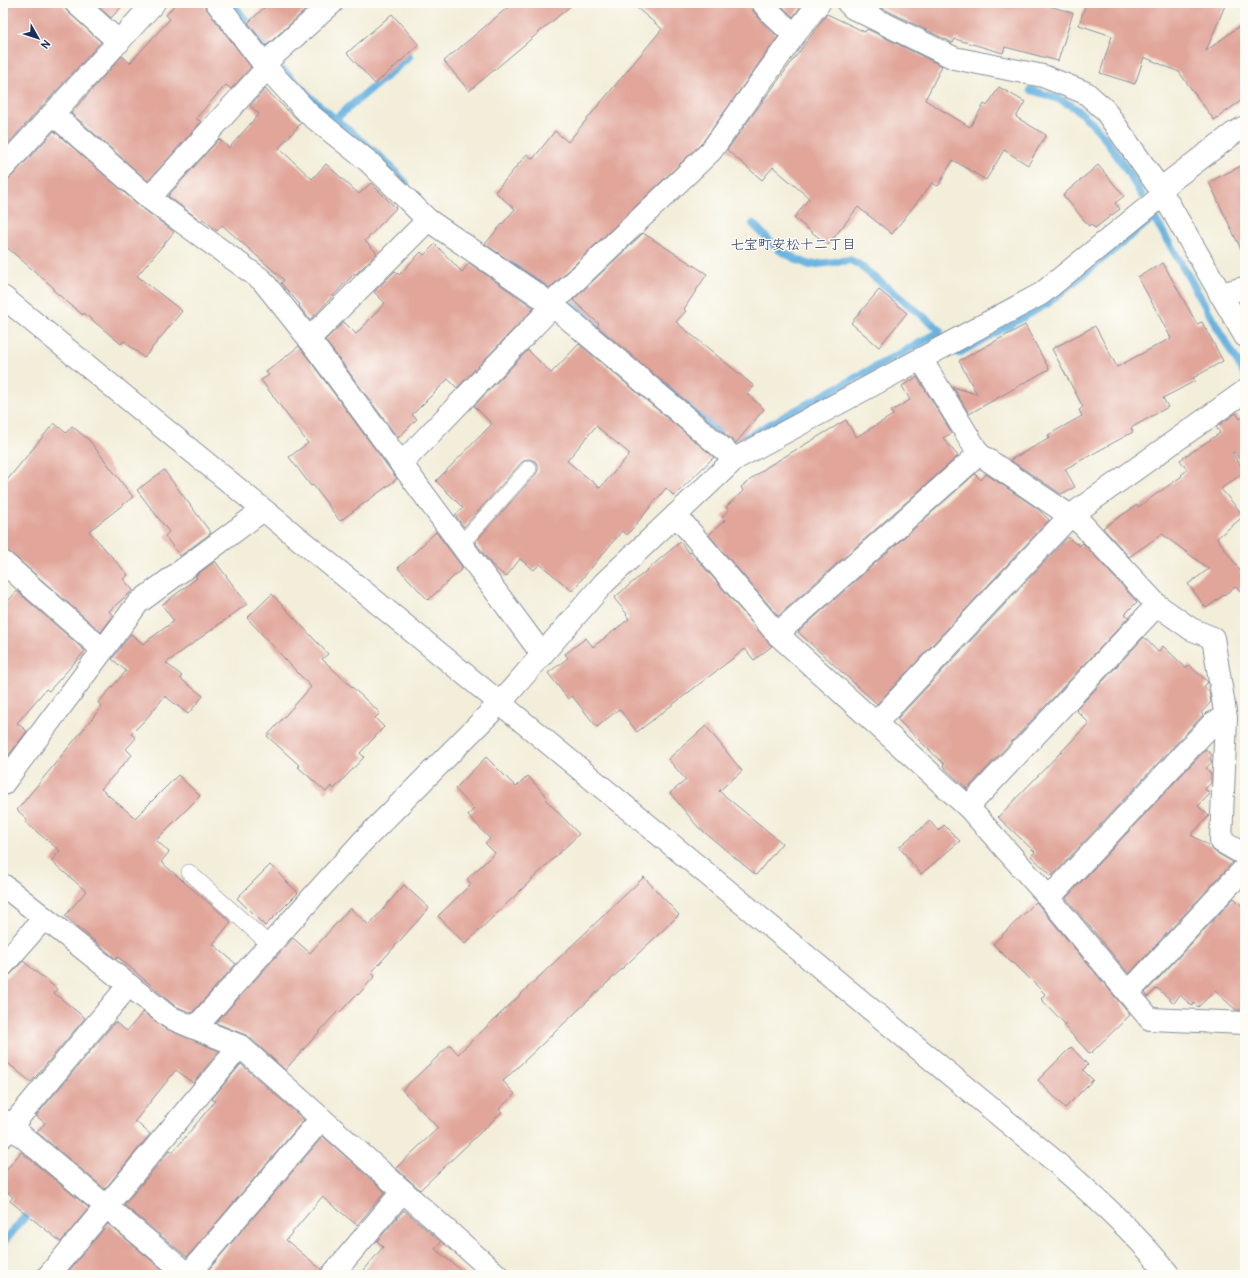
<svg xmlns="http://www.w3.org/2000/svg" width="1248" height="1278" viewBox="0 0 1248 1278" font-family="Pangolin,'Klee One',sans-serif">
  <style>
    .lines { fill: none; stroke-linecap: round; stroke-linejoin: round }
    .stream { stroke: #67b4e1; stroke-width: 8 }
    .building { fill: #e1a59a; fill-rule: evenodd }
    .service-casing { stroke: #878e9c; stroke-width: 16 }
    .minor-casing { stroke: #878e9c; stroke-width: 24 }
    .tertiary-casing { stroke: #878e9c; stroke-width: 24 }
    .service { stroke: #fff; stroke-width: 15 }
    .minor { stroke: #fff; stroke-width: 22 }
    .tertiary { stroke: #fff; stroke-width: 22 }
    .labels { text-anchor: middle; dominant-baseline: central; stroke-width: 3; stroke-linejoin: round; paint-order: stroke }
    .neighbourhood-label { font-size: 14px; fill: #1b2f5e; stroke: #fdfcf7 }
  </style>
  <rect width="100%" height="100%" fill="#fdfcf7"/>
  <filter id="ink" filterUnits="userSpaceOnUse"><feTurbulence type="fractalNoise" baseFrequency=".025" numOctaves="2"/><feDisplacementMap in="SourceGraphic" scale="8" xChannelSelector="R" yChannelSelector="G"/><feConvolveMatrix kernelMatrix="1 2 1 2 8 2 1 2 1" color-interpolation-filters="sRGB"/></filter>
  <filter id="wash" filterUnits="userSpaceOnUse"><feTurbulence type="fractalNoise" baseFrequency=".012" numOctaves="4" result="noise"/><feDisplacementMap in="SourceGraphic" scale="16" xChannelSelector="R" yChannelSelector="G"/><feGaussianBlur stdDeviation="0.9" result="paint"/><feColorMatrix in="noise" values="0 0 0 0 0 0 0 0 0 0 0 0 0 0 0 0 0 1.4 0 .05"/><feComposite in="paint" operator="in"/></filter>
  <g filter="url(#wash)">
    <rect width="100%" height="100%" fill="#f3eed9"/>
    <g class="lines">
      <g class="stream">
        <path d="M 232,3 L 268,50"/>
        <path d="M 284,71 L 315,102 L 384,160 L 406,183"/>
        <path d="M 1031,90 C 1045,94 1059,98 1072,106 C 1102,126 1123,165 1142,195"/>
        <path d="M 335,119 L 409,57"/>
        <path d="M 753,224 L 779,250 L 798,260 L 810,265 L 850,260 L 858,264 L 940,330"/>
        <path d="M 512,264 L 541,283"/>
        <path d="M 570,303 L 719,431"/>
        <path d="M 959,353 L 1048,303 L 1154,217 L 1245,375"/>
        <path d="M 728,439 L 734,444 L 938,333"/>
        <path d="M 3,1243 L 34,1206"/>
      </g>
    </g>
    <g id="blocks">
      <g class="building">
        <path d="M 3,3 L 64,3 L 64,7 L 68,12 L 101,42 L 3,149 Z"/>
        <path d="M 95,3 L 125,3 L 111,18 Z"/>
        <path d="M 176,3 L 202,3 L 251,67 L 231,89 L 226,85 L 196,118 L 201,122 L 148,181 L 71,113 L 122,56 L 130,63 L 170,19 L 166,15 Z"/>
        <path d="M 269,3 L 313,3 L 266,46 L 248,23 Z"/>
        <path d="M 513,3 L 574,3 L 469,91 L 444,61 Z"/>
        <path d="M 631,3 L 751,3 L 753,11 L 762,22 L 778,37 L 702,143 L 550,288 L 485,244 L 515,209 L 495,192 L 527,154 L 533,159 L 555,131 L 568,142 L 662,29 Z"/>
        <path d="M 779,3 L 803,3 L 793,17 Z"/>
        <path d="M 883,3 L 1039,3 L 1073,13 L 1058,61 L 1005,47 L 1003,53 L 955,39 L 953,43 L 880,7 Z"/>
        <path d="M 1086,3 L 1226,3 L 1206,51 L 1245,22 L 1245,98 L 1214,120 L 1179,72 L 1144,57 L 1135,84 L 1100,73 L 1112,36 L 1079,25 Z"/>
        <path d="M 392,14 L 419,45 L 375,84 L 347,53 Z"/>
        <path d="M 827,14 L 865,32 L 867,29 L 942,66 L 925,100 L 970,127 L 984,104 L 987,106 L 999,87 L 1025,102 L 1016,117 L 1046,135 L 1028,165 L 1004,150 L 986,180 L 953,160 L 938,186 L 932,183 L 892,234 L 858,207 L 828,245 L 794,218 L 809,198 L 773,167 L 762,180 L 727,150 Z"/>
        <path d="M 265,89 L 301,123 L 279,148 L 312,179 L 326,164 L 359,194 L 371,183 L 396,208 L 365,241 L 377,253 L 356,274 L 355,273 L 310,320 L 299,306 L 300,305 L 281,283 L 284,280 L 222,225 L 217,231 L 203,219 L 201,221 L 168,196 L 219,139 L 229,148 L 259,114 L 250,106 Z"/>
        <path d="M 54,131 L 141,207 L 174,232 L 137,276 L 182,311 L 144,358 L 124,341 L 121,344 L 84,313 L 83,315 L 53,290 L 54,288 L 3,244 L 3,180 L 7,180 L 12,176 Z"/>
        <path d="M 1245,164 L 1245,258 L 1209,182 Z"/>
        <path d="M 1098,165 L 1124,196 L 1115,203 L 1120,209 L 1095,228 L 1091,224 L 1089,226 L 1063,195 Z"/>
        <path d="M 643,233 L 707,274 L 684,309 L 686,311 L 676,322 L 754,386 L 747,394 L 764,409 L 736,443 L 597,326 L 599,324 L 573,300 Z"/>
        <path d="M 435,244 L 462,272 L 469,263 L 534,308 L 457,388 L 448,379 L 412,415 L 417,419 L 398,438 L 325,340 L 344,322 L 356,334 L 385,303 L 374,292 L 395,271 L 399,275 L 421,252 L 424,255 Z"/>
        <path d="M 1163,263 L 1197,324 L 1202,322 L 1223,361 L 1193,378 L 1195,381 L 1163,398 L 1168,407 L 1131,428 L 1133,432 L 1065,469 L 1075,487 L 1061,494 L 1010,460 L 1050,438 L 1048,435 L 1082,416 L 1079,410 L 1083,407 L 1052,349 L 1095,326 L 1117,367 L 1171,338 L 1138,277 Z"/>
        <path d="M 879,290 L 907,313 L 879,347 L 851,323 Z"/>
        <path d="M 1025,325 L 1049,369 L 969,414 L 953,387 L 977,394 L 959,361 Z"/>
        <path d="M 579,344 L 714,457 L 674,496 L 666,488 L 627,535 L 622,531 L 572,591 L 540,564 L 534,570 L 520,559 L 506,577 L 492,565 L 475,542 L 536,474 L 538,470 L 538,466 L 535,461 L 530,459 L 527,459 L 522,462 L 464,527 L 455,515 L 463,508 L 436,481 L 492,424 L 474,406 L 528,350 L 551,373 ZM 596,426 L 630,454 L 600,488 L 567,461 Z"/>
        <path d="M 299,346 L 397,479 L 340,521 L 313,485 L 311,486 L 289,457 L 308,443 L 261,380 L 269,375 L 266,372 Z"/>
        <path d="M 917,377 L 952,433 L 943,438 L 958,456 L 778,616 L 709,535 L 725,520 L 722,517 L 729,510 L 726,507 L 743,491 L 741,487 L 767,467 L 846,420 L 856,437 L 893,415 L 891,411 L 910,400 L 902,386 Z"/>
        <path d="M 1236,413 L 1240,419 L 1245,415 L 1245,467 L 1234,452 L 1232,453 L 1245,471 L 1221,489 L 1244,516 L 1217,538 L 1245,578 L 1245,594 L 1235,587 L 1206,608 L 1188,584 L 1209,569 L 1162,534 L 1129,557 L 1103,528 L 1137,505 L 1138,507 L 1182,476 L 1181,475 L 1187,470 L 1180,460 L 1220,433 L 1216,427 Z"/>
        <path d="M 54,423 L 66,433 L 72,426 L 89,440 L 133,497 L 89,531 L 128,575 L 123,579 L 133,590 L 109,611 L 113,616 L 101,632 L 11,553 L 3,550 L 3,485 Z"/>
        <path d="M 164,470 L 211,533 L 180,556 L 165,536 L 169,532 L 137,490 Z"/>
        <path d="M 975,474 L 981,480 L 986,474 L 1038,509 L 1049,520 L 877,704 L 798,632 Z"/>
        <path d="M 436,532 L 463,568 L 428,600 L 398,568 Z"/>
        <path d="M 1068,537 L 1076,544 L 1077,543 L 1079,546 L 1083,543 L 1137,602 L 1125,614 L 1129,617 L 967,789 L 943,766 L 944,764 L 897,719 Z"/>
        <path d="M 680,542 L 689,553 L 691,552 L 772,646 L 754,660 L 745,649 L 637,732 L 619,709 L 597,727 L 572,696 L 568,699 L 548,673 L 568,658 L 565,654 L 586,638 L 593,647 L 629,619 L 626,615 L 627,614 L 614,598 Z"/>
        <path d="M 215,561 L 247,604 L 166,663 L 182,676 L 180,678 L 203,696 L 188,714 L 165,696 L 145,720 L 131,734 L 136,738 L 126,749 L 132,755 L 101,789 L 135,818 L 178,775 L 200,796 L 156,840 L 169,852 L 161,862 L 231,922 L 213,944 L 236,964 L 192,1013 L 175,1006 L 118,957 L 116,959 L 65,916 L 86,891 L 51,861 L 60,851 L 25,822 L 27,819 L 17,810 L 91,720 L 102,706 L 98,703 L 126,671 L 112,659 L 131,634 L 143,644 L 174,621 L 162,605 L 197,578 L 195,576 Z"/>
        <path d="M 17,591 L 85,651 L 49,691 L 46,689 L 17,723 L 27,731 L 3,763 L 3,607 Z"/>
        <path d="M 272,594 L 328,654 L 322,659 L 380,713 L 375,718 L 384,727 L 360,753 L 364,757 L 334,789 L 331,786 L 326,792 L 298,767 L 300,766 L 267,736 L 311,687 L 247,618 Z"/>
        <path d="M 1144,637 L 1158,652 L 1163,646 L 1186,668 L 1189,665 L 1208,682 L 1204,687 L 1209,691 L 1211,702 L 1201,713 L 1203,715 L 1052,876 L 1031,856 L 1035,852 L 998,817 L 1089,723 L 1076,710 Z"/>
        <path d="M 706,726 L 742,771 L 719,791 L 782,843 L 756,875 L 698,827 L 670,793 L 686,780 L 668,759 Z"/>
        <path d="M 1206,749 L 1212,755 L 1210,758 L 1212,762 L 1206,768 L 1211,774 L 1211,783 L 1205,789 L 1210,794 L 1198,806 L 1209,816 L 1191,835 L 1210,846 L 1215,852 L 1233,862 L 1129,974 L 1066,898 Z"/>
        <path d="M 486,757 L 516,787 L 528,776 L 548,798 L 546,800 L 579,834 L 465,944 L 438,916 L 471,884 L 467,879 L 495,853 L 485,843 L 490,839 L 468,815 L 474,809 L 455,789 Z"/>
        <path d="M 930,821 L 938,831 L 944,825 L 960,841 L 921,874 L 899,847 Z"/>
        <path d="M 270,865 L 298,893 L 265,926 L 237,898 Z"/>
        <path d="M 644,877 L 679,915 L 503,1081 L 515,1094 L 499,1109 L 502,1112 L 420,1190 L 396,1168 L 438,1128 L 402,1090 L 450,1045 L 458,1054 Z"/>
        <path d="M 404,885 L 429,908 L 371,973 L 375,976 L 358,995 L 357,994 L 340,1012 L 338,1011 L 285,1070 L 248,1036 L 216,1023 L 293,938 L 310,953 L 350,908 L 369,925 Z"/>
        <path d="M 1234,898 L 1245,909 L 1245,1010 L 1236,1010 L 1215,991 L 1198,1007 L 1194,1003 L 1192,1006 L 1180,995 L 1174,1003 L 1157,988 L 1148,997 L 1145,993 Z"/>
        <path d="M 1036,902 L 1130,1015 L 1090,1054 L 1064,1026 L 1066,1025 L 1041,999 L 1045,994 L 1014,963 L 1013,964 L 993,944 Z"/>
        <path d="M 23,961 L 57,989 L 54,993 L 85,1018 L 31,1082 L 3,1059 L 3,977 L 7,977 L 12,973 Z"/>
        <path d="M 143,1012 L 164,1028 L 219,1051 L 193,1083 L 176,1070 L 135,1121 L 150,1134 L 105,1189 L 37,1132 L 45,1123 L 36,1116 L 115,1022 L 127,1031 Z"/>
        <path d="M 1071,1047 L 1088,1065 L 1083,1070 L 1093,1080 L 1065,1108 L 1038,1080 Z"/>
        <path d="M 241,1064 L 304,1120 L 187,1257 L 124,1205 L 170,1150 L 173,1152 L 215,1101 L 212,1099 Z"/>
        <path d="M 323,1136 L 385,1192 L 357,1225 L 322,1197 L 286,1240 L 321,1269 L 320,1275 L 204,1275 Z"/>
        <path d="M 21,1152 L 89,1208 L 61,1242 L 10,1201 L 13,1197 L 3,1189 L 3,1174 Z"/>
        <path d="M 404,1210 L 441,1242 L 435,1249 L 467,1275 L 360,1275 L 383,1247 L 377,1241 Z"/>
        <path d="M 108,1224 L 169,1275 L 65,1275 Z"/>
      </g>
    </g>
  </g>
  <g filter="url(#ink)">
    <use href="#blocks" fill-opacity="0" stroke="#878e9c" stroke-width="1"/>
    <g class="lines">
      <defs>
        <g id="service">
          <path d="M 461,544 L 529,468"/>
          <path d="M 189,872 L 270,945"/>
        </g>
        <g id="minor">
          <path d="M 76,3 L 119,42"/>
          <path d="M 217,3 L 267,68 L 309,114 L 369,162 L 428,220 L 551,304 L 735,459"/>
          <path d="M 763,3 L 771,13 L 794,35"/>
          <path d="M 264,64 L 332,3"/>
          <path d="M 53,114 L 149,198 L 262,280 L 309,339"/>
          <path d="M 3,168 L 154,3"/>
          <path d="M 1160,189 L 1234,133 L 1245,127"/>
          <path d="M 149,198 L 267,68"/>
          <path d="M 428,220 L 309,339 L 542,654"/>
          <path d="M 1220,294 L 1245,288"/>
          <path d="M 551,304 L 711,151 L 793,37 L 819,3"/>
          <path d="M 401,464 L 553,306"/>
          <path d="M 676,515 L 777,634 L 968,807 L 1049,898 L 1128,993"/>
          <path d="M 3,562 L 103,650"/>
          <path d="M 1157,605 L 1191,629 L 1213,638 L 1226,718 L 1221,841 L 1245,855"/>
          <path d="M 777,634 L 979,454 L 921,359"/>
          <path d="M 876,723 L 1070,516 L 1245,391"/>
          <path d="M 3,784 L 138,603 L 263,510"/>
          <path d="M 968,807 L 1157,605 L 1082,524 L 979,454"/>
          <path d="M 1245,868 L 1128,993 L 1150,1019 L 1245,1023"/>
          <path d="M 3,885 L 169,1017 L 195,1028 L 362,842 L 500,703 L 604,583 L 735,459 L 1041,294 L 1163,195"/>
          <path d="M 1049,898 L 1213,723 L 1226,718"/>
          <path d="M 3,965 L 44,918"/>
          <path d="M 195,1028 L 240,1046 L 497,1275"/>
          <path d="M 3,1120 L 188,1275"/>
          <path d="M 3,1136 L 129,985"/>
          <path d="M 49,1275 L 240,1046"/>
          <path d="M 188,1275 L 321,1119"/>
          <path d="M 332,1275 L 403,1191"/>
        </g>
        <g id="tertiary">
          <path d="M 848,3 L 853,8 L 954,58 L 1043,76 L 1086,93 L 1104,109 L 1160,189 L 1245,336"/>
          <path d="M 3,297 L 500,703 L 1051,1158 C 1092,1194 1135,1232 1169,1275"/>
        </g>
      </defs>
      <use href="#service" class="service-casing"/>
      <use href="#minor" class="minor-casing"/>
      <use href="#tertiary" class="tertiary-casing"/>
      <use href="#service" class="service"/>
      <use href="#minor" class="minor"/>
      <use href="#tertiary" class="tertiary"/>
    </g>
  </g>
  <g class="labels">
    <g class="neighbourhood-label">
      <text x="793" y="244">七宝町安松十二丁目</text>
    </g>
  </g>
  <rect width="1248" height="1278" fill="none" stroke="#fdfcf7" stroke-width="16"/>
  <g transform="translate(38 38) rotate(129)" stroke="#fdfcf7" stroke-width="3" paint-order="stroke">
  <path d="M0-3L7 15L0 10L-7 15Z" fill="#1b2f5e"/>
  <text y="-6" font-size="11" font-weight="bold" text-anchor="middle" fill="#1b2f5e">N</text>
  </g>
</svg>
